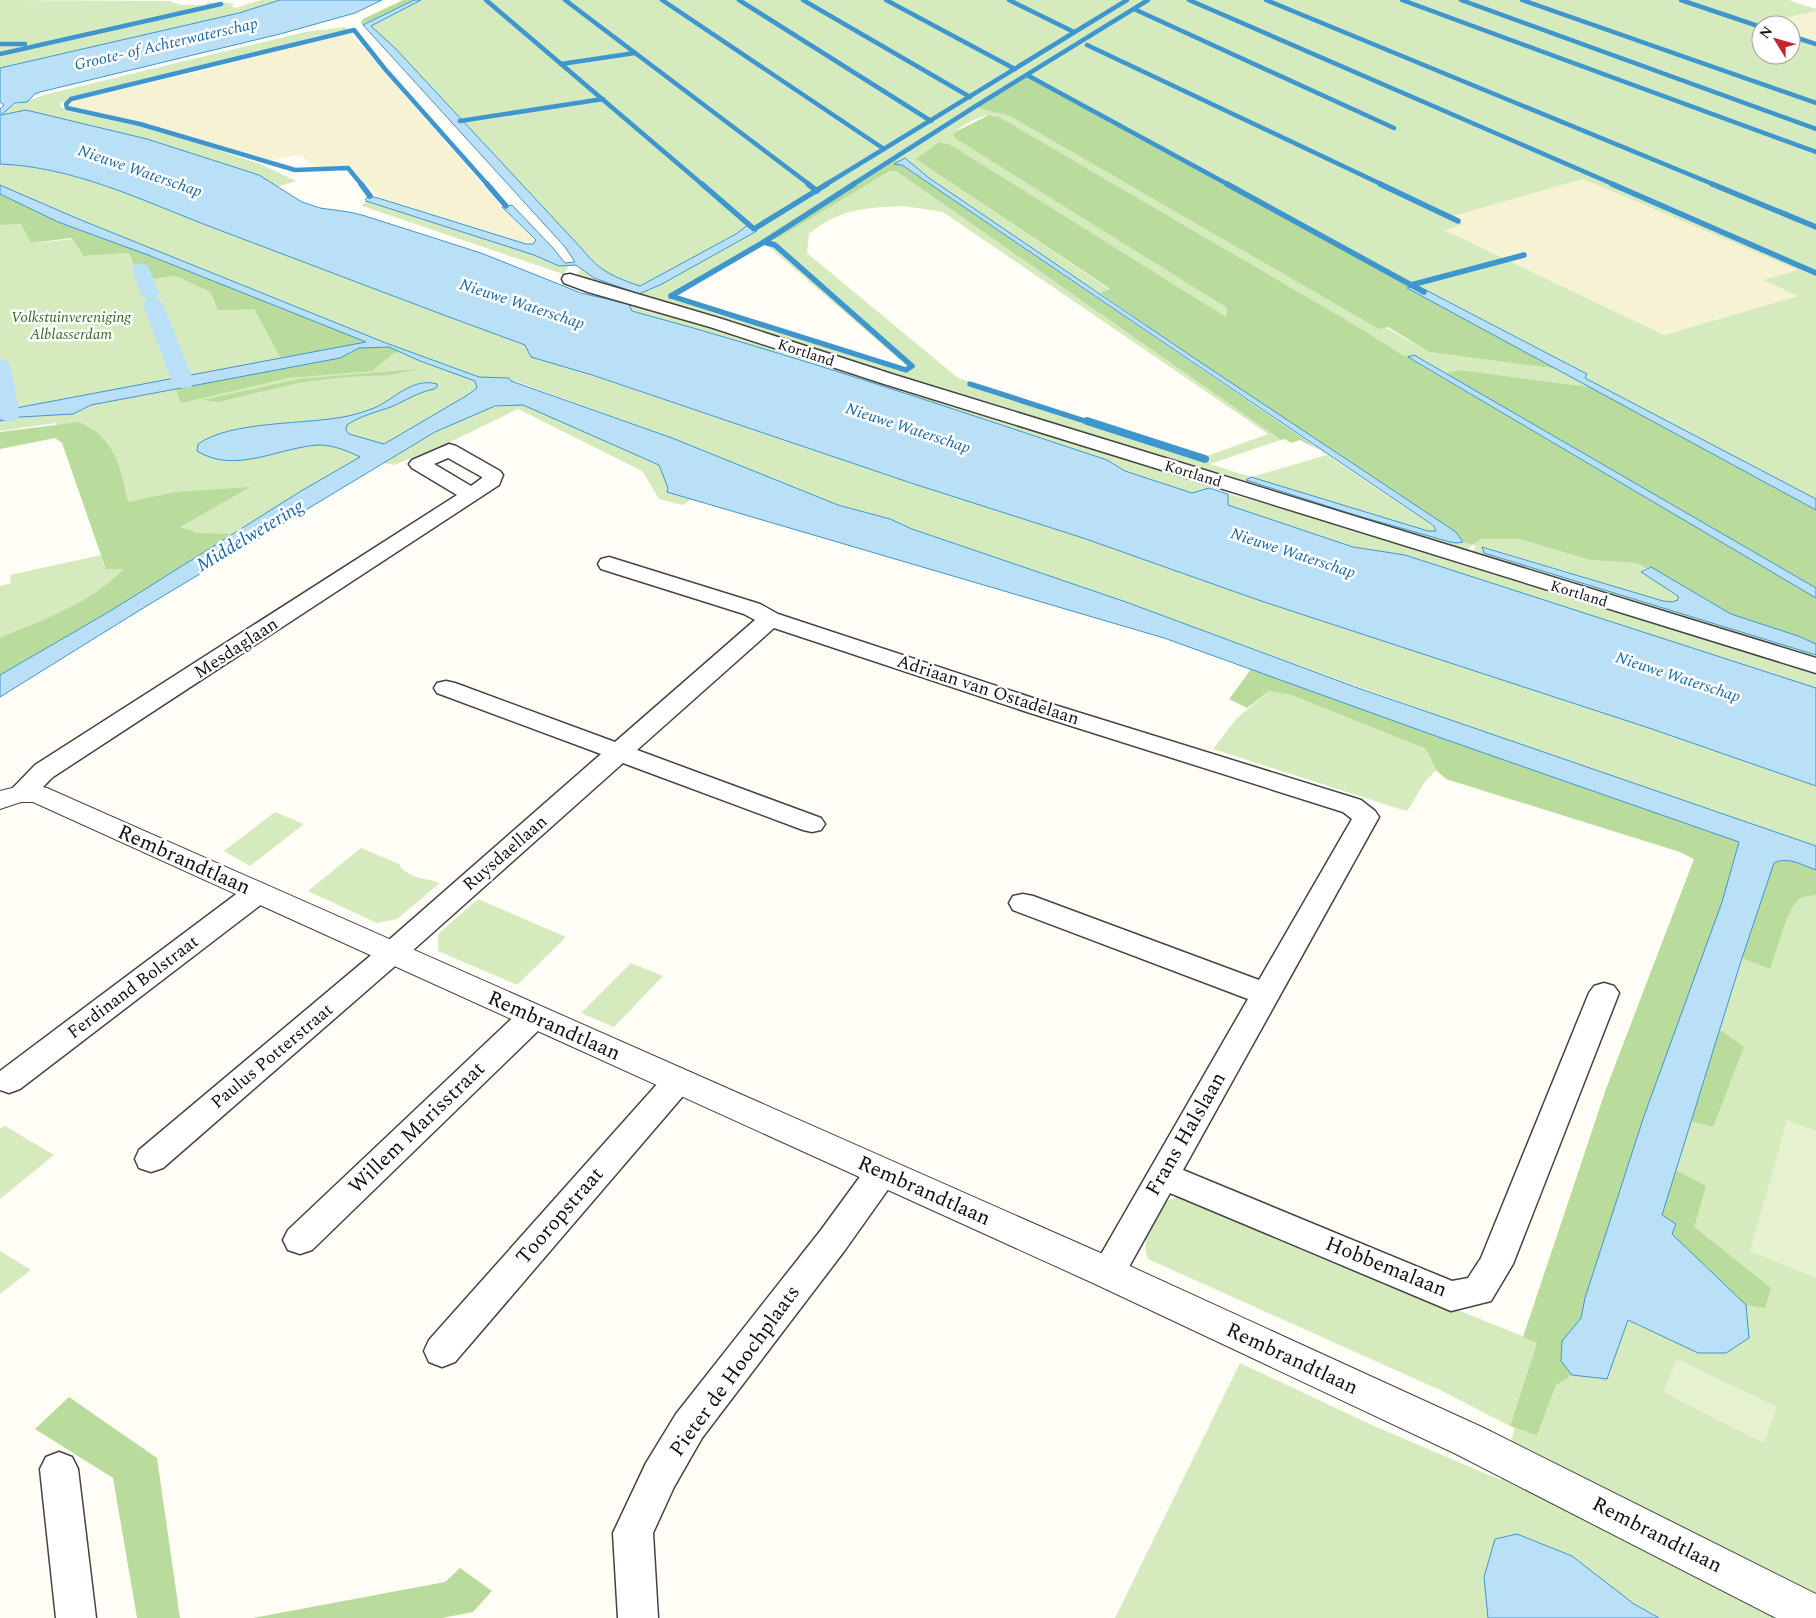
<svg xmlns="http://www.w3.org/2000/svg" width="1816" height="1618" viewBox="0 0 1816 1618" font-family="Spectral,serif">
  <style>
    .farmland { fill: #f6f3d4 }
    .green { fill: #d5ebbd; fill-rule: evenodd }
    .forest { fill: #b9dc9c }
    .pitch { fill: #e6f2cf }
    .water { fill: #b9e0f7; stroke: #3f96cf }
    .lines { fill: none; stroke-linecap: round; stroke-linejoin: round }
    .stream-far2 { stroke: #3f96cf; stroke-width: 4.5 }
    .stream-far1 { stroke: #3f96cf; stroke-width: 5.5 }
    .stream { stroke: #3f96cf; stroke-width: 8 }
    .canal { fill: #b9e0f7; fill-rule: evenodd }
    .minor-casing { stroke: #444; stroke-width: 3 }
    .tertiary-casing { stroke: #444; stroke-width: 2 }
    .minor { fill: #fff; fill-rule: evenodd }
    .tertiary { fill: #fff; fill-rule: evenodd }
    .labels { text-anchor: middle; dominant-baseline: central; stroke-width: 5; stroke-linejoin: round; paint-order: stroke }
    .far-park-label { font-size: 15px; font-style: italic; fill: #2f6b1f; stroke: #fff }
    .far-street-label { font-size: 15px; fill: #111; stroke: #fff }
    .far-water-label { font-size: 16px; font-style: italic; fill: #1768a6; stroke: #fff }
    .street-label { font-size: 18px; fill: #111; stroke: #fff }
    .water-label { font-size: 19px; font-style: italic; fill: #1768a6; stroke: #fff }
    .near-street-label { font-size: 21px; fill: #111; stroke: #fff }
  </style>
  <rect width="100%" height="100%" fill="#fffdf5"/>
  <g class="farmland">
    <path d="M 1816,11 L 1816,41 L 1791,33 L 1791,25 L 1761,23 Z"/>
    <path d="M 349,32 L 507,213 L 536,241 L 533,244 L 526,244 L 378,198 L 377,194 L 348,166 L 322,172 L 300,155 L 268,161 L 148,124 L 77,110 L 68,105 L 70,101 L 198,72 Z"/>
    <path d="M 1583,179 L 1799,270 L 1764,280 L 1799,296 L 1664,335 L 1443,230 L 1463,224 L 1449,217 Z"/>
  </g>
  <g class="green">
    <path d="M 0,0 L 170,1 L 181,5 L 205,5 L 208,2 L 220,4 L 221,2 L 235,4 L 231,6 L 236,8 L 261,0 L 280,0 L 239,13 L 0,68 Z"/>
    <path d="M 421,0 L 1789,0 L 1816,9 L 1816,11 L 1762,23 L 1767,25 L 1761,25 L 1761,55 L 1791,55 L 1791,33 L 1816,41 L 1816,499 L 1585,378 L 1587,374 L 1418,286 L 1413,287 L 1403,282 L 1024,75 L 975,106 L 1010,116 L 1429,352 L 1557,369 L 1589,387 L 1460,370 L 1445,373 L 1414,355 L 1404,356 L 1365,331 L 994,115 C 982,114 959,126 953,135 L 1227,308 L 1226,317 L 944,142 L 939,142 L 917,159 L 1110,290 L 1100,293 L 1077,279 L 929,178 L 905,159 L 899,162 L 892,157 L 762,240 L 772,240 L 780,237 L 890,171 L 896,171 L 1281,440 L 1210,464 L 1251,477 L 1327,455 L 1434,527 L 1436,531 L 1428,531 L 1251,478 L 1247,480 L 1355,515 L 1457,543 L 1463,542 L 1472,545 L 1481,539 L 1521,539 L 1590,560 L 1637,563 L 1646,568 L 1641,572 L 1679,596 L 1678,600 L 1672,602 L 1663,601 L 1485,547 L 1482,549 L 1484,553 L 1816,655 L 1816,661 L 1469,557 L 1476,546 L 1472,545 L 1464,555 L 581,278 L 578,274 L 580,269 L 594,278 L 639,294 L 662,284 L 757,231 L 749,224 L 736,234 L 640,286 C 616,278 599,272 583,250 L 371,26 ZM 1583,179 L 1798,270 L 1763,280 L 1798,296 L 1664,335 L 1444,230 L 1464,224 L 1450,217 ZM 904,206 L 943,212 L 1268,434 L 1204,457 L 958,378 L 807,253 L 809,234 C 840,208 865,208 904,206 ZM 761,240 L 907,366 L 906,372 L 671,296 Z"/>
    <path d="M 345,27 L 352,32 C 320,31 289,45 259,53 C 195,69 129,81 66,101 L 61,103 L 60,106 L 67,111 L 163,131 L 260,164 L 296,181 L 277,187 L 259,175 L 147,139 L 26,110 L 1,115 C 14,101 27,102 44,95 L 305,32 Z"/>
    <path d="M 0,164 C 76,168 146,202 217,229 C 319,268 422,307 525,345 L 529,351 L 572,369 L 914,484 L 1083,538 L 1261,601 L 1649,728 L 1816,786 L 1816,1618 L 1115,1618 L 1240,1363 L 1374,1426 L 1501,1480 L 1534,1353 L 1510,1426 L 1440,1390 L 1148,1259 C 1140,1235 1152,1223 1162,1203 L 1177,1197 L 1537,1342 L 1722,813 C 1450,724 1184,620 912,529 L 890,519 L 838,505 L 672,438 L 518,382 L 511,381 L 509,378 L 479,377 L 386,343 L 76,218 L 0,185 Z"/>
    <path d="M 366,201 L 534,255 L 559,266 L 568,266 L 567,269 L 563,274 L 362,206 Z"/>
    <path d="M 13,224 L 21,224 L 31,242 L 34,243 L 73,239 L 81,254 L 83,256 L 129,253 L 140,281 L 174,276 L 180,278 L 210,292 L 216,307 L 254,309 L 281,359 L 0,411 L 0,225 Z"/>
    <path d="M 629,304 L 681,316 L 1158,467 L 1208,485 L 1209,488 L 1192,493 L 1125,471 L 1107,460 C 950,408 792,354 632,311 Z"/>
    <path d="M 386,346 L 478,382 L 477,388 L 466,396 L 0,670 L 0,586 L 11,583 L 10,575 L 101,555 L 102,558 L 56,423 L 0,431 L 0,421 L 20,417 L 66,414 L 91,405 L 175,388 L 176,391 Z"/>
    <path d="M 508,404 L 523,405 L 659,465 L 668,488 L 691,499 L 683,505 L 659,499 L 642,471 L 518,409 L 446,444 L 394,465 L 383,463 C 422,440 463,412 508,404 Z"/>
    <path d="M 1228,494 L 1283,508 L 1816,672 L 1816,688 L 1405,555 L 1353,547 L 1228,505 Z"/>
    <path d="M 1269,691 L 1291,695 L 1426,749 L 1436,770 L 1424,783 L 1408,810 L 1406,811 L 1213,749 L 1237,718 Z"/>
    <path d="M 275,812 L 304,824 L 250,866 L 224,851 Z"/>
    <path d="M 361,848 L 399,864 C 407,879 427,878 440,883 L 397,919 L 377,923 L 308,891 Z"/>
    <path d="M 478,899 L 566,937 L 517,985 L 438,951 L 438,934 Z"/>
    <path d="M 631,963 L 663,976 L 614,1027 L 581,1013 Z"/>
    <path d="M 5,1126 L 54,1155 L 0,1199 L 0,1129 Z"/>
    <path d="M 0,1251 L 31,1270 L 0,1294 Z"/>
  </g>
  <g class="forest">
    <path d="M 403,0 L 414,0 L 362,25 L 361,22 L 363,19 Z"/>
    <path d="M 1024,75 L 1413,287 L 1408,288 L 1557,369 L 1429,352 L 1388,327 L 1379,329 L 1010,116 C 998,112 986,111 975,106 Z"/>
    <path d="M 989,115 L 999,117 L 1365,331 L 1404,356 L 1412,355 L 1409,358 L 1816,598 L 1816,644 L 1798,636 L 1731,614 L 1651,567 L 1646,568 L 1637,563 L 1590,560 L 1520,539 L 1481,539 L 1472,545 L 1463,542 L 1456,532 L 1200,362 L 1100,293 L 1110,289 L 916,159 L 939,142 L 949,144 L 1226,317 L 1227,308 L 955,138 L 953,135 L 955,132 Z"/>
    <path d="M 892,157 L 899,162 L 895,163 L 902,165 L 1320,450 L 1300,440 L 1291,443 L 1285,439 L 1281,440 L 896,171 L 890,171 L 780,237 L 772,240 L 761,240 Z"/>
    <path d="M 0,194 L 58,222 L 148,255 L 367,342 L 281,359 L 254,309 L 218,310 L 210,292 L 180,278 L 174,276 L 140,281 L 129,253 L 83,256 L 72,238 L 31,243 L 21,224 L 0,225 Z"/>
    <path d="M 377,346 L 389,347 L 401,352 L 394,353 L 372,371 L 288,378 L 181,403 L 175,388 L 340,358 L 359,348 Z"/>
    <path d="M 418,369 L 390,375 L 346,377 L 302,382 L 218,402 L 203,400 L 299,379 Z"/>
    <path d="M 1460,370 L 1589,387 L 1816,510 L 1816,588 L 1445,373 Z"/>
    <path d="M 79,422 C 115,438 120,466 128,502 L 176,492 L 250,487 L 180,527 L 197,533 L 232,534 L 112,610 L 0,675 L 0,638 C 46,618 88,605 124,569 L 106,569 L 62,443 L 55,438 L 0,449 L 0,432 Z"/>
    <path d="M 1252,668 L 1444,739 L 1740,842 L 1722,902 L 1585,1298 L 1581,1318 L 1562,1341 L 1561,1361 L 1572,1375 L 1556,1385 L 1537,1435 L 1510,1426 L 1537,1343 L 1523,1337 L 1606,1089 L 1694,859 L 1680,852 L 1446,779 L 1436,770 L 1426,749 L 1291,695 L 1269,691 L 1247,708 L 1229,699 Z"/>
    <path d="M 1781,859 L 1791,861 L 1816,870 L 1816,895 C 1809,896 1802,896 1797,901 C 1786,913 1776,952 1770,969 L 1742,958 L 1774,863 Z"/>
    <path d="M 1719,1029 L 1744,1047 L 1713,1127 L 1691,1121 Z"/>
    <path d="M 1676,1170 L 1706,1186 L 1694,1227 L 1771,1288 L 1765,1308 L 1746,1305 L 1672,1234 L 1676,1224 L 1662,1215 Z"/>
    <path d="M 69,1397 L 157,1458 L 180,1618 L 137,1618 L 113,1478 L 35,1429 Z"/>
    <path d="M 460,1568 L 492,1591 L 473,1612 L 442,1618 L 253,1618 L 445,1582 Z"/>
  </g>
  <g class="pitch">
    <path d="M 1787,1120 L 1816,1131 L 1816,1278 L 1750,1251 Z"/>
    <path d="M 1677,1359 L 1777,1407 L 1764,1443 L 1663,1392 Z"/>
  </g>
  <g class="water">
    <path d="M 280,0 L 382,0 L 355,13 L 280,34 L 40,92 L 35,94 L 27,102 L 15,103 L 1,115 L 26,110 L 147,139 L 259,175 L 302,202 L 320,208 L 349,212 L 362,215 L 481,253 L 581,293 L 629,304 L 632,311 C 792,354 950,408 1107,460 L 1125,471 L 1192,493 L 1209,488 L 1228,494 L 1228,505 L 1353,547 L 1405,555 L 1816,688 L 1816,786 L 1649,728 L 1261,601 L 1083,538 L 914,484 L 592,375 L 531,357 L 525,345 C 418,306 312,265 206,225 C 139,199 73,167 0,164 L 0,109 L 4,105 L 0,102 L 0,68 L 239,13 Z"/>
    <path d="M 414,0 L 421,0 L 371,26 L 395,48 L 583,250 C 599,271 616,278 640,286 L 736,234 L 749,224 L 757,231 L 662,284 L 639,294 L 594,278 L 576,265 L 559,266 L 534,255 L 366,201 L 366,198 L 370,196 L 378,198 L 526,244 L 533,244 L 536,240 L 502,207 L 512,205 L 553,248 L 565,263 L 575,262 L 565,247 L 363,25 Z"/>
    <path d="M 905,158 L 929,178 L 1200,362 L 1456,532 L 1463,542 L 1457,543 L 1450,542 L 1355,515 L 1246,480 L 1251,477 L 1428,531 L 1436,531 L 1434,526 L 902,165 L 894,164 Z"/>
    <path d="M 0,185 L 76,218 L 386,343 L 479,377 L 509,378 L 511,381 L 672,438 L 838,505 L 890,519 L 912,529 L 1126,602 L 1358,688 L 1816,846 L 1816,870 C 1802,865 1787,856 1774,863 L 1742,958 L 1662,1215 L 1676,1224 L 1672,1234 L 1746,1305 L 1749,1338 L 1726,1353 L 1698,1353 L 1628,1320 L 1607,1379 L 1572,1375 L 1561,1361 L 1562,1341 L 1581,1318 L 1585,1298 L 1644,1116 L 1722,902 L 1739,842 L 1444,739 L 1164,638 L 667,492 L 668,488 L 659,465 L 523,405 L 495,406 L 435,432 L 140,610 L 0,697 L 0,675 L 112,610 L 301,491 L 360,457 C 348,451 333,445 319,445 C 280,447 235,475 197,451 L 198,444 C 232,420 307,425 348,416 C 357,414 366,411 374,408 C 395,399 412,377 437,384 L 437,387 L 434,389 C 416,393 407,400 391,407 C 376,412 360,416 347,425 L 346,430 L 349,434 L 384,444 L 466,396 L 477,388 L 475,381 L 420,361 L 389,347 L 359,348 L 340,358 L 91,405 L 73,414 L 20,417 L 0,421 L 0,411 L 366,342 L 148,255 L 58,222 L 0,194 Z"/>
    <path d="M 1418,286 L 1587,374 L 1585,378 L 1816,499 L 1816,510 L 1407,288 Z"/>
    <path d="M 1414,355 L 1816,588 L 1816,598 L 1408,357 Z"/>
    <path d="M 1482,547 L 1663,601 L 1672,602 L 1678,600 L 1678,596 L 1641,572 L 1651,567 L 1731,614 L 1798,636 L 1816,644 L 1816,655 L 1484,553 Z"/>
    <path d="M 1517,1534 L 1572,1556 L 1634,1604 L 1659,1618 L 1488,1618 L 1484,1577 L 1495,1539 Z"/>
  </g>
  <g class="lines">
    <g class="stream-far2">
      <path d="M 486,0 L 703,185"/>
      <path d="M 565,0 L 810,185"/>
      <path d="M 662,0 L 884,149"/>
      <path d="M 739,0 L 931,121"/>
      <path d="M 803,0 L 970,97"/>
      <path d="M 886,0 L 1015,69"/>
      <path d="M 1009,0 L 1074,32"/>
      <path d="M 1189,0 L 1615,185"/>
      <path d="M 1266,0 L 1715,185"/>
      <path d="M 1402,0 L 1816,152"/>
      <path d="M 1461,0 L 1816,129"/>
      <path d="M 1522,0 L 1816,103"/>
      <path d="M 1681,0 L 1761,27"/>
      <path d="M 1134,9 L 1394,128"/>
      <path d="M 1791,36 L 1816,44"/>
      <path d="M 0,44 L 25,44"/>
      <path d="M 1087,45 L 1383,185"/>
      <path d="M 0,54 L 221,4"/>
      <path d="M 561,64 L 635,53"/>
      <path d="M 1027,75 L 1229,185"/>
      <path d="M 460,121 L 603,99"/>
      <path d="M 362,185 L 348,168 L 295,170 L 140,124 L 67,108 L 66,104 L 71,99 L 354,30 L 385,69 L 488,185"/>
      <path d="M 825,185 L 1127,0"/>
      <path d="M 852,185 L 976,106 L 1148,0"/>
    </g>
    <g class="stream-far1">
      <path d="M 361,184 L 370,196"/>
      <path d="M 487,184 L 506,206"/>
      <path d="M 702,184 L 754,229 L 827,184"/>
      <path d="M 808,184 L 817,191"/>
      <path d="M 1227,184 L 1424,292"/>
      <path d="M 1380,184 L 1458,221"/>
      <path d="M 1612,184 L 1816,273"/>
      <path d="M 1712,184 L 1816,227"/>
      <path d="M 1411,285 L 1524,255"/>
      <path d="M 671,296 L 764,242 L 854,184"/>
      <path d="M 671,296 L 906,370 L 912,366 L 775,245 L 764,242"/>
      <path d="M 970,384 L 1091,423"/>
    </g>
    <path class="stream" d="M 1087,421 L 1205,459"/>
    <g class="canal">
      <path d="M 141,263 L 148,265 L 159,293 L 156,297 L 149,299 L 142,297 L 132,269 L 134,265 Z"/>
      <path d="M 153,298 L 160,300 L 163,304 L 194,382 L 191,387 L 183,388 L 175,387 L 172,382 L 143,304 L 146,300 Z"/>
      <path d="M 0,359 L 7,361 L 10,365 L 20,415 L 17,420 L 9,422 L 0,418 Z"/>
    </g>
    <defs>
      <g id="minor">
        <path d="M 570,274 L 722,319 L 895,375 L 1816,658 L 1816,673 L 881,383 L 710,327 L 588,292 L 564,283 L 562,279 L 564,275 Z"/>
        <path d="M 449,444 L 456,446 L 500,471 L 503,475 L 499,485 L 53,777 C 40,789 30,805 11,800 L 7,794 L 35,765 L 457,495 L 412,468 L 409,464 L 412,460 ZM 448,458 L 482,477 L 482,478 L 471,486 L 434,464 Z"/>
        <path d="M 609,557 L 760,604 L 778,614 L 1045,702 L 1361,800 L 1375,811 L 1379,817 L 1183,1170 L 1452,1281 L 1468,1278 L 1481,1258 L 1589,993 L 1594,986 L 1604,983 L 1614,986 L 1619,993 L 1513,1264 L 1491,1301 L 1451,1311 L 1170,1193 L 1120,1283 L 1108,1287 L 1096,1283 L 1091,1273 L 1096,1263 L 1248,999 L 1013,910 L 1009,903 L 1013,896 L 1023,894 L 1033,896 L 1259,980 L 1352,819 L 1343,812 L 1027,712 L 774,628 L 637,750 L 821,818 L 825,824 L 821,830 L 812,832 L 803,830 L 623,763 L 402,960 L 163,1168 L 151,1172 L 139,1168 L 135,1159 L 139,1150 L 382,946 L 601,754 L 437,693 L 434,688 L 437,683 L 446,681 L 455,683 L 615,742 L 755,620 L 744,614 L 601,569 L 598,564 L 601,559 Z"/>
        <path d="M 257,884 L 267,886 L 271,893 L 267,900 L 20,1089 L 9,1093 L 0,1090 L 0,1071 L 247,886 Z"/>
        <path d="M 533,1006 L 544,1009 L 548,1017 L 544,1025 L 312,1250 L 300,1254 L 288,1250 L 283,1240 L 288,1230 L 522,1009 Z"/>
        <path d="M 678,1069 L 689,1073 L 694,1081 L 689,1089 L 455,1362 L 442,1367 L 429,1362 L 424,1351 L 429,1340 L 667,1073 Z"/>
        <path d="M 882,1159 L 894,1163 L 898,1172 L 894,1181 L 845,1250 L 702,1438 L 674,1487 L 653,1533 L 658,1618 L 618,1618 L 613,1533 L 646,1463 L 676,1414 L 821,1230 L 870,1163 Z"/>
        <path d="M 59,1452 L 72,1457 L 78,1469 L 96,1618 L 56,1618 L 40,1469 L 46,1457 Z"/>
      </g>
      <path id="tertiary" d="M 20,786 L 37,786 L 47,788 L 1121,1262 L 1484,1428 L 1816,1594 L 1816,1618 L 1776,1618 L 1456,1454 L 1095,1284 L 33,802 L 21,802 L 0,809 L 0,791 Z"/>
    </defs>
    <use href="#minor" class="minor-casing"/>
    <use href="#tertiary" class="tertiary-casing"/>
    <use href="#minor" class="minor"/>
    <use href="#tertiary" class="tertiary"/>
  </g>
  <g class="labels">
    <g class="far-park-label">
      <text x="71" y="317">Volkstuinvereniging<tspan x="71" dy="17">Alblasserdam</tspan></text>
    </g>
    <g class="far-street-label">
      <text transform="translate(806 353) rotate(18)">Kortland</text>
      <text transform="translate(1193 474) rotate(17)">Kortland</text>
      <text transform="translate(1579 594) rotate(17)">Kortland</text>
    </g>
    <g class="far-water-label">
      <text transform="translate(166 44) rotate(-13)">Groote- of Achterwaterschap</text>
      <text transform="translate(140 171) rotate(19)">Nieuwe Waterschap</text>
      <text transform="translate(522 304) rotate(18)">Nieuwe Waterschap</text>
      <text transform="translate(908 428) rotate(18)">Nieuwe Waterschap</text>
      <text transform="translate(1293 553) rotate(18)">Nieuwe Waterschap</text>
      <text transform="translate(1678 677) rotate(18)">Nieuwe Waterschap</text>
    </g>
    <g class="street-label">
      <text transform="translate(236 648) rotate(-33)">Mesdaglaan</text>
      <text transform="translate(988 690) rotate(18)">Adriaan van Ostadelaan</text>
      <text transform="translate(505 853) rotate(-41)">Ruysdaellaan</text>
      <text transform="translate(133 987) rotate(-37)">Ferdinand Bolstraat</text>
      <text transform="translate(272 1056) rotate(-40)">Paulus Potterstraat</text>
    </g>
    <g class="water-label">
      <text transform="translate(250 536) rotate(-31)">Middelwetering</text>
    </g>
    <g class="near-street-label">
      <text transform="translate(184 860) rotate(24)">Rembrandtlaan</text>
      <text transform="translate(554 1026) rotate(24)">Rembrandtlaan</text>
      <text transform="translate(417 1128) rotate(-44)">Willem Marisstraat</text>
      <text transform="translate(1186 1134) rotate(-60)">Frans Halslaan</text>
      <text transform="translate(924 1191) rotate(24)">Rembrandtlaan</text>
      <text transform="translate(560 1216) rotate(-49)">Tooropstraat</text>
      <text transform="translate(1386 1267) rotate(22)">Hobbemalaan</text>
      <text transform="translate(1292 1359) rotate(25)">Rembrandtlaan</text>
      <text transform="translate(735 1371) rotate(-54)">Pieter de Hoochplaats</text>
      <text transform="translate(1657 1535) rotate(27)">Rembrandtlaan</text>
    </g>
  </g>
  <g transform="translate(1776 40) rotate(307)"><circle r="24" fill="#ffffff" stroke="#a0a0a0"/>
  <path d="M0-4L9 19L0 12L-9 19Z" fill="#c4262e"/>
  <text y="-8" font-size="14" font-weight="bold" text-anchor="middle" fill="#111111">N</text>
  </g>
</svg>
